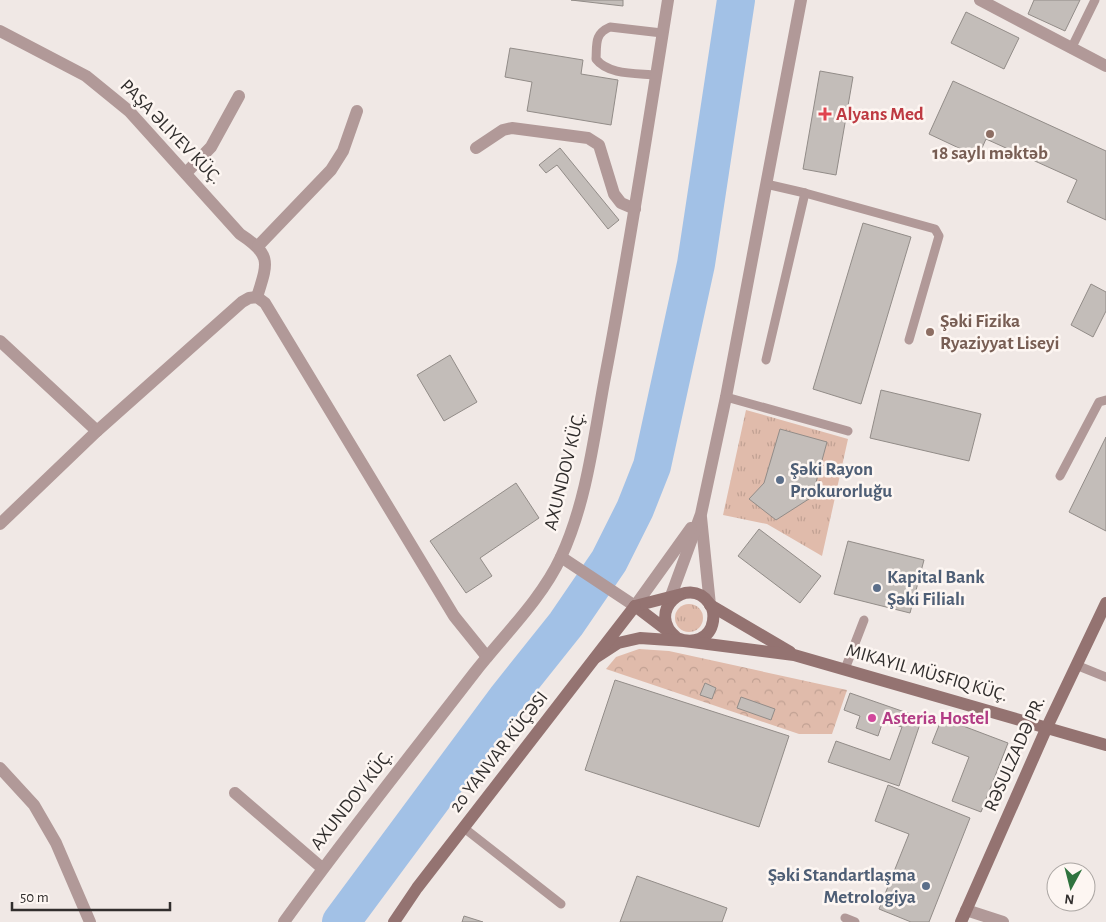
<svg xmlns="http://www.w3.org/2000/svg" width="1106" height="922" viewBox="0 0 1106 922" font-family="'Alegreya Sans',sans-serif">
  <style>
    .grass { fill: url(#grass-tufts) }
    .forest { fill: url(#forest-crowns) }
    .lines { fill: none; stroke-linecap: round; stroke-linejoin: round }
    .river { stroke: #a2c1e6; stroke-width: 38 }
    .building { fill: #c3bdb9; stroke: #928c88 }
    .service { stroke: #b19998; stroke-width: 9 }
    .minor { stroke: #b19998; stroke-width: 12 }
    .tertiary { stroke: #b19998; stroke-width: 12 }
    .secondary { stroke: #947371; stroke-width: 12 }
    .health-dot { fill: #e0444e; stroke: #fdf6f2; stroke-width: 2 }
    .education-dot { fill: #8d6e63; stroke: #fdf6f2; stroke-width: 2 }
    .service-dot { fill: #5c6f8a; stroke: #fdf6f2; stroke-width: 2 }
    .hotel-dot { fill: #d1479c; stroke: #fdf6f2; stroke-width: 2 }
    .labels { text-anchor: middle; dominant-baseline: central; stroke-width: 5; stroke-linejoin: round; paint-order: stroke }
    .health-label { font-size: 19px; font-weight: bold; fill: #be3a42; stroke: #fdf6f2; text-anchor: start }
    .street-label { font-size: 19px; fill: #312e2d; stroke: #fdf6f2 }
    .education-label { font-size: 19px; font-weight: bold; fill: #785e54; stroke: #fdf6f2 }
    .service-label { font-size: 19px; font-weight: bold; fill: #4e5e75; stroke: #fdf6f2; text-anchor: start }
    .hotel-label { font-size: 19px; font-weight: bold; fill: #b23c85; stroke: #fdf6f2; text-anchor: start }
  </style>
  <defs>
    <pattern id="grass-tufts" width="24" height="20" patternUnits="userSpaceOnUse" patternTransform="scale(1.25)"><rect width="24" height="20" fill="#e0bbab"/><path d="M3 7l-1-3M5 7V3M7 7l1-3M15 17l-1-3M17 17v-4M19 17l1-3" fill="none" stroke="#c1a193"/></pattern>
    <pattern id="forest-crowns" width="20" height="18" patternUnits="userSpaceOnUse" patternTransform="scale(1.25)"><rect width="20" height="18" fill="#e0bbab"/><path d="M2 6a3 3 0 1 1 6 0M12 15a3 3 0 1 1 6 0" fill="none" stroke="#c1a193"/></pattern>
  </defs>
  <rect width="100%" height="100%" fill="#f0e8e5"/>
  <g class="grass">
    <path d="M 746,410 L 848,439 L 822,556 L 767,524 L 723,515 Z"/>
    <circle cx="689" cy="618" r="14"/>
  </g>
  <path class="forest" d="M 639,649 L 669,651 L 847,690 L 832,734 L 799,734 L 606,669 L 616,657 Z"/>
  <g class="lines">
    <path class="river" d="M 341,922 L 507,698 L 566,624 L 609,561 L 635,509 L 652,466 L 696,264 L 736,0"/>
  </g>
  <g class="building">
    <path d="M 571,0 L 623,0 L 623,6 Z"/>
    <path d="M 1034,0 L 1080,0 L 1065,31 L 1028,14 Z"/>
    <path d="M 966,12 L 1019,38 L 1004,69 L 951,43 Z"/>
    <path d="M 510,48 L 583,60 L 581,74 L 618,80 L 611,125 L 527,111 L 532,82 L 505,77 Z"/>
    <path d="M 820,71 L 853,77 L 836,175 L 803,169 Z"/>
    <path d="M 953,81 L 1106,151 L 1106,220 L 1067,202 L 1077,180 L 986,139 L 978,157 L 929,134 Z"/>
    <path d="M 560,148 L 619,220 L 608,229 L 557,165 L 546,173 L 539,165 Z"/>
    <path d="M 863,223 L 911,237 L 861,404 L 813,389 Z"/>
    <path d="M 1091,284 L 1106,292 L 1106,311 L 1093,337 L 1071,325 Z"/>
    <path d="M 450,355 L 477,402 L 444,421 L 417,375 Z"/>
    <path d="M 881,390 L 981,414 L 969,461 L 870,438 Z"/>
    <path d="M 780,429 L 827,442 L 812,497 L 776,520 L 749,499 L 764,483 Z"/>
    <path d="M 1106,437 L 1106,531 L 1069,512 Z"/>
    <path d="M 516,483 L 539,518 L 480,558 L 492,576 L 466,593 L 430,541 Z"/>
    <path d="M 759,529 L 821,576 L 800,603 L 738,556 Z"/>
    <path d="M 848,541 L 924,560 L 910,613 L 834,594 Z"/>
    <path d="M 615,680 L 789,736 L 759,827 L 585,770 Z"/>
    <path d="M 705,683 L 716,688 L 712,699 L 700,695 Z"/>
    <path d="M 850,693 L 922,718 L 899,786 L 828,762 L 836,741 L 890,760 L 902,727 L 883,721 L 878,736 L 856,728 L 860,716 L 844,710 Z"/>
    <path d="M 741,697 L 775,709 L 771,720 L 737,708 Z"/>
    <path d="M 942,718 L 1008,743 L 981,812 L 952,801 L 969,757 L 932,743 Z"/>
    <path d="M 888,785 L 970,818 L 929,922 L 911,922 L 879,909 L 909,834 L 875,821 Z"/>
    <path d="M 637,876 L 727,908 L 722,922 L 620,922 Z"/>
    <path d="M 464,916 L 483,922 L 462,922 Z"/>
  </g>
  <g class="lines">
    <g class="service">
      <path d="M 1071,49 L 1095,0"/>
      <path d="M 656,75 C 636,73 608,75 596,59 C 597,44 594,34 610,27 L 662,33"/>
      <path d="M 766,184 L 805,193 L 935,229 L 939,236 L 909,340"/>
      <path d="M 766,360 L 805,193"/>
      <path d="M 726,397 L 848,431"/>
      <path d="M 1060,476 L 1099,402 L 1106,400"/>
      <path d="M 1076,665 L 1106,677"/>
      <path d="M 845,669 L 864,620"/>
      <path d="M 464,828 L 561,904"/>
      <path d="M 845,918 L 855,922"/>
    </g>
    <g class="minor">
      <path d="M 980,0 L 1106,66"/>
      <path d="M 0,31 L 86,76 L 129,111 L 240,234 C 272,255 268,262 257,297"/>
      <path d="M 476,148 L 503,130 L 512,128 L 588,138 L 599,145 L 614,194 L 621,203 L 635,209"/>
      <path d="M 186,173 L 211,147 L 239,96"/>
      <path d="M 258,246 L 331,170 L 343,151 L 357,111"/>
      <path d="M 0,341 L 97,431"/>
      <path d="M 0,524 L 97,431 L 242,302 L 249,298 L 257,297 L 265,303 L 454,616 L 487,657"/>
      <path d="M 561,557 L 635,606"/>
      <path d="M 0,768 L 34,805 L 56,843 L 90,922"/>
      <path d="M 235,793 L 322,868"/>
      <path d="M 966,910 L 1003,922"/>
      <path d="M 284,922 C 345,837 411,755 475,672 C 504,635 541,600 561,557 C 587,501 594,436 605,377 C 629,252 648,126 668,0"/>
    </g>
    <g class="tertiary">
      <path d="M 701,517 L 710,605"/>
      <path d="M 668,604 L 701,514 L 726,397 L 801,0"/>
      <path d="M 635,606 L 691,528"/>
    </g>
    <g class="secondary">
      <path d="M 710,605 L 790,652"/>
      <path d="M 635,606 L 677,638 C 692,644 710,640 713,621 C 714,615 713,608 709,603 C 688,574 644,612 677,638"/>
      <path d="M 635,606 L 678,595"/>
      <path d="M 595,658 L 618,643 L 640,638 L 684,641 L 794,655 L 1106,745"/>
      <path d="M 394,922 L 417,888 L 635,606"/>
      <path d="M 961,922 L 1047,727 L 1106,603"/>
    </g>
  </g>
  <path class="health-dot" d="M822.5 106.5h5v5h5v5h-5v5h-5v-5h-5v-5h5z"/>
  <g class="education-dot">
    <circle cx="990" cy="134" r="5"/>
    <circle cx="930" cy="332" r="5"/>
  </g>
  <g class="service-dot">
    <circle cx="780" cy="480" r="5"/>
    <circle cx="877" cy="588" r="5"/>
    <circle cx="926" cy="886" r="5"/>
  </g>
  <circle class="hotel-dot" cx="872" cy="718" r="5"/>
  <g class="labels">
    <g class="health-label">
      <text x="836" y="114">Alyans Med</text>
    </g>
    <g class="street-label">
      <text transform="translate(171 132) rotate(46)">PAŞA ƏLIYEV KÜÇ.</text>
      <text transform="translate(565 471) rotate(-76)">AXUNDOV KÜÇ.</text>
      <text transform="translate(927 673) rotate(16)">MIKAYIL MÜSFIQ KÜÇ.</text>
      <text transform="translate(499 752) rotate(-52)">20 YANVAR KÜÇƏSI</text>
      <text transform="translate(1015 754) rotate(-66)">RƏSULZADƏ PR.</text>
      <text transform="translate(352 800) rotate(-52)">AXUNDOV KÜÇ.</text>
    </g>
    <g class="education-label">
      <text x="990" y="153">18 saylı məktəb</text>
      <text x="940" y="321" text-anchor="start">Şəki Fizika<tspan x="940" dy="22">Ryaziyyat Liseyi</tspan></text>
    </g>
    <g class="service-label">
      <text x="790" y="469">Şəki Rayon<tspan x="790" dy="22">Prokurorluğu</tspan></text>
      <text x="887" y="577">Kapital Bank<tspan x="887" dy="22">Şəki Filialı</tspan></text>
      <text x="916" y="875" text-anchor="end">Şəki Standartlaşma<tspan x="916" dy="22">Metrologiya</tspan></text>
    </g>
    <g class="hotel-label">
      <text x="882" y="718">Asteria Hostel</text>
    </g>
  </g>
  <g transform="translate(1071 887) rotate(187)"><circle r="24" fill="#fdf6f2" stroke="#aba6a3"/>
  <path d="M0-4L9 19L0 12L-9 19Z" fill="#2f733e"/>
  <text y="-8" font-size="14" font-weight="bold" text-anchor="middle" fill="#312e2d">N</text>
  </g>
  <path d="M12 902v8h158v-8" fill="none" stroke="#312e2d" stroke-width="2.5"/>
  <text x="20" y="902" font-size="15" fill="#312e2d" stroke="#fdf6f2" stroke-width="4" paint-order="stroke">50 m</text>
</svg>
